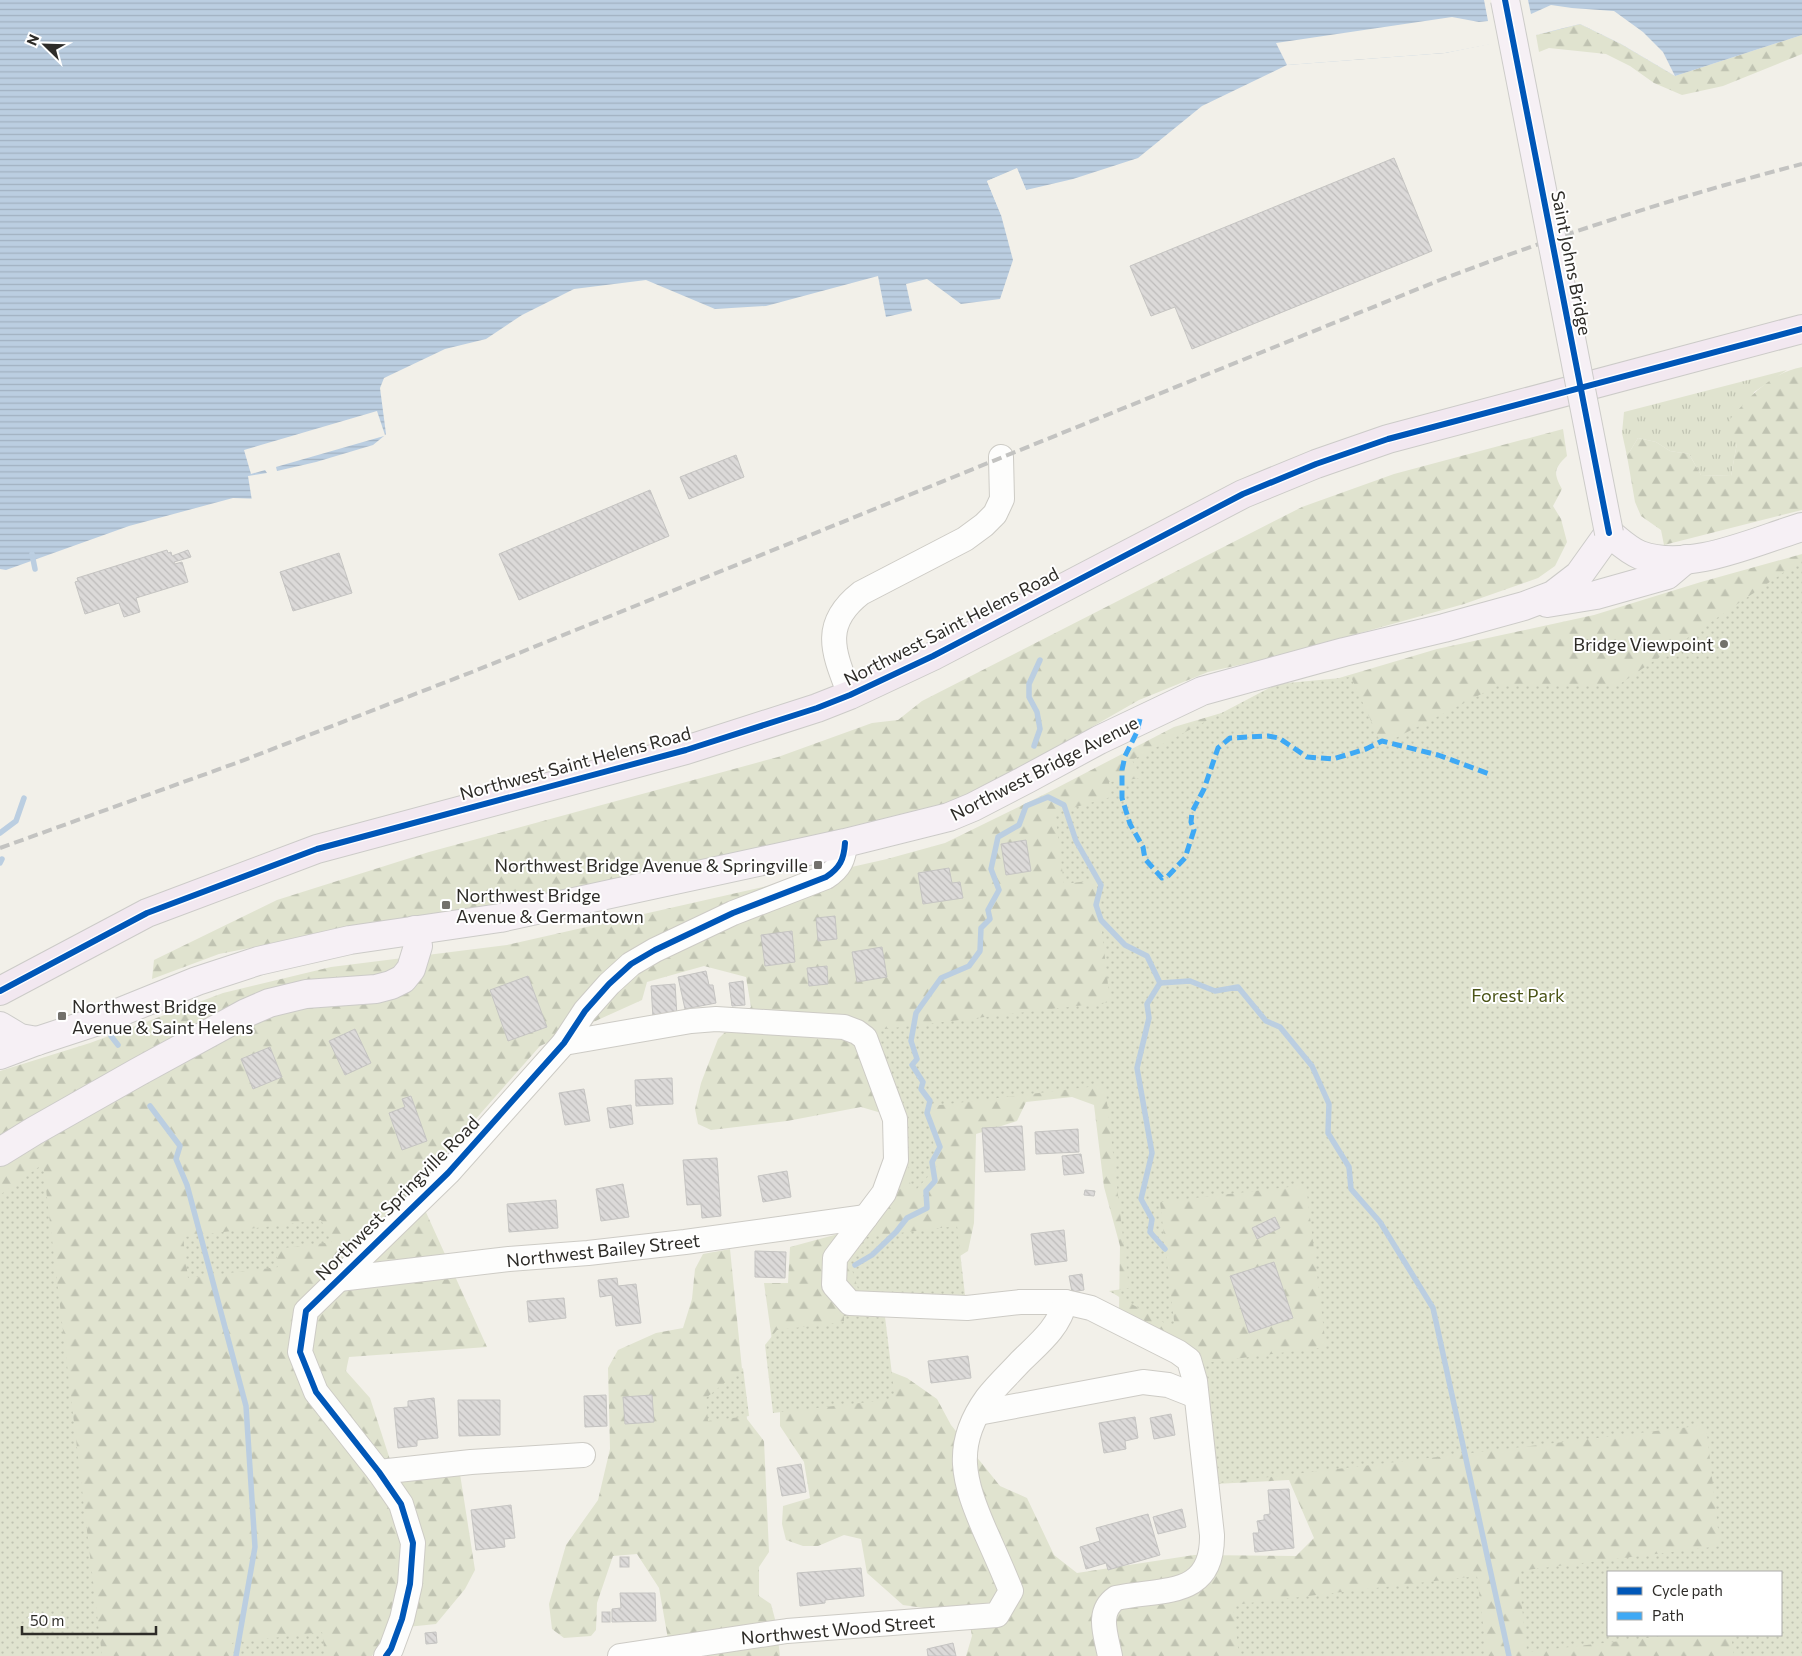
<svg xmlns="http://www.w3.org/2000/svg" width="1802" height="1656" viewBox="0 0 1802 1656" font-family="Commissioner,sans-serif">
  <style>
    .grass { fill: url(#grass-tufts) }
    .forest { fill: url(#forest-firs); fill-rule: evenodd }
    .park { fill: url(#park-dots) }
    .water { fill: url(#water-rules) }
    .pier { fill: #f2f0e9; fill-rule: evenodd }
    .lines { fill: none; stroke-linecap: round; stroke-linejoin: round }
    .stream { stroke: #bbcee1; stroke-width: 5.5 }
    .building { fill: url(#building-back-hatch); stroke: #c5c4c2 }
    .minor-casing { stroke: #cdcbc5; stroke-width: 26 }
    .major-casing { stroke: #cccbc8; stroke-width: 30 }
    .highway-casing { stroke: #cccbc8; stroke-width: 30 }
    .minor { stroke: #fdfdfc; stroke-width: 24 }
    .major { stroke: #f6f0f5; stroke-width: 28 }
    .highway { stroke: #f2e8f0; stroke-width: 28 }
    .rail { stroke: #c3c3c1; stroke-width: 4; stroke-dasharray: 10 5; stroke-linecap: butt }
    .major-bridge-casing { stroke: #cccbc8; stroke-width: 30; stroke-linecap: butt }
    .major-bridge { stroke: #f6f0f5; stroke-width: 28 }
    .quiet { stroke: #3fa9f5; stroke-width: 5; stroke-dasharray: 10 5; stroke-linecap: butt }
    .cycleway-casing { stroke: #fff; stroke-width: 9 }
    .cycleway { stroke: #0057b8; stroke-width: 6 }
    .poi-dot { fill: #73716c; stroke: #fff; stroke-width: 2 }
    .labels { text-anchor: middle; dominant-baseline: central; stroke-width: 4; stroke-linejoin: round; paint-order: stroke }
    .street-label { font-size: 18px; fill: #2e2c28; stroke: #fff }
    .poi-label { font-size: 18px; fill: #2e2c28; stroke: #fff; text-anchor: end }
    .park-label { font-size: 18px; fill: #4b5418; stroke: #fff }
  </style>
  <defs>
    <pattern id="grass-tufts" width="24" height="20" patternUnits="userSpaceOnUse" patternTransform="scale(1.25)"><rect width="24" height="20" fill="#e0e3cf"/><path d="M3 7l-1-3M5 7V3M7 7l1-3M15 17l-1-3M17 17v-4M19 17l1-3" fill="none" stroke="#c0c3b2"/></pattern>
    <pattern id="forest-firs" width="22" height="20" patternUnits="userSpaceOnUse" patternTransform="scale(1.25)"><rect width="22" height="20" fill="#e0e3cf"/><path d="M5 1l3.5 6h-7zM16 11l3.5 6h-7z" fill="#c0c3b2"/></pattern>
    <pattern id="park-dots" width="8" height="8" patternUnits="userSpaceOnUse" patternTransform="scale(1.25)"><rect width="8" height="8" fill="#e0e3cf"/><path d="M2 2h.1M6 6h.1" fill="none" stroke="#c0c3b2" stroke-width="1.8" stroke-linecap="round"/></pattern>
    <pattern id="water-rules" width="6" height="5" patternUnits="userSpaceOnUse" patternTransform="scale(1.25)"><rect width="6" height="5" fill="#bbcee1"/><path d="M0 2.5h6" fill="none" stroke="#a1b1c1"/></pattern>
    <pattern id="building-back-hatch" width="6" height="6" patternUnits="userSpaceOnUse" patternTransform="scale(1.25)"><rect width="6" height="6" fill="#dcdad9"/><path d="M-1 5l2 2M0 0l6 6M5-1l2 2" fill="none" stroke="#bdbbba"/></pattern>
  </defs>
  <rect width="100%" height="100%" fill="#f2f0e9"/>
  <path class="grass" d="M 1787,370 L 1754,392 L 1737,443 L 1731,476 L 1701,475 L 1689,454 L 1670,451 L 1656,442 L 1638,438 L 1627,456 L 1622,433 L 1624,412 Z"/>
  <g class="forest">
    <path d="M 1580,24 L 1621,44 L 1675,76 L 1802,35 L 1802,54 L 1723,86 L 1682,95 L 1654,83 L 1630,66 L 1606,54 L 1549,48 L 1539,52 L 1536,35 Z"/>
    <path d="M 1802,367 L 1802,510 L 1664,545 L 1661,530 L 1641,516 L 1635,502 L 1627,456 L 1638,438 L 1656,442 L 1670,451 L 1689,454 L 1701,475 L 1731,476 L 1737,443 L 1725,425 C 1747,400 1769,373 1802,367 Z"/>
    <path d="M 1563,429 L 1567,456 C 1554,468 1553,473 1562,489 L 1553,506 L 1561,519 L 1567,542 L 1555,566 L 1538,578 L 1464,604 L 1274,657 L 1208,672 L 1139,700 L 975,794 L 921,812 L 501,911 L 300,938 L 219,954 L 152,979 L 154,960 L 277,900 L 429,852 L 778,757 L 872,723 L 898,720 L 922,701 L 1302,507 L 1394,474 Z"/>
    <path d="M 1802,554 L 1802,1656 L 966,1656 L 972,1636 L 966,1605 L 931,1609 L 903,1605 L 867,1573 L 861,1539 L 844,1535 L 818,1546 L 803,1546 L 786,1540 L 782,1524 L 783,1506 L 810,1498 L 804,1462 L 780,1426 L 780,1398 L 764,1283 L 788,1283 L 790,1247 L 838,1234 L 879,1186 L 889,1158 L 885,1114 L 861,1107 L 787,1121 L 711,1130 L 698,1124 L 695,1109 L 701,1083 L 718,1039 L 751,1007 L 746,977 L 704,966 L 647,982 L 642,1000 L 540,1046 L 415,1188 L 487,1347 L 349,1357 L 346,1371 L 370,1398 L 395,1475 L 460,1474 L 475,1570 L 465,1589 L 436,1624 L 388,1629 L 372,1656 L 0,1656 L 0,1071 L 90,1043 L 223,993 L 331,967 L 507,945 L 887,859 L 945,843 L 1047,793 L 1174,727 L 1437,649 L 1594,615 L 1701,582 ZM 1072,1097 L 1094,1105 L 1104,1187 L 1120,1246 L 1119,1310 L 1200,1362 L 1215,1484 L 1289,1480 L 1314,1538 L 1296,1556 L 1194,1555 L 1077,1573 L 1054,1555 L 1027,1498 L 1000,1486 L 951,1425 L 937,1399 L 907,1378 L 864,1361 L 858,1339 L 870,1312 L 968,1251 L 974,1223 L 976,1134 L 1017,1121 L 1026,1102 ZM 1608,1572 L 1781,1572 L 1781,1635 L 1608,1635 Z"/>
    <path d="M 730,1249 L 747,1419 L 764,1441 L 769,1552 L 759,1567 L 759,1596 L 771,1604 L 776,1623 L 780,1656 L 673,1656 L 668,1639 L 659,1588 L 637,1554 L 613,1556 L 597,1603 L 596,1630 L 591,1636 L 564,1638 L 552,1629 L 549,1604 L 566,1545 L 598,1500 L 610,1449 L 608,1368 L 618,1350 L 656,1333 L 683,1328 L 692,1299 L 695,1269 L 703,1254 Z"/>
  </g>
  <g class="park">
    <path d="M 1802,560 L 1802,1656 L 1734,1656 L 1731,1635 L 1781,1635 L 1781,1572 L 1608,1572 L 1608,1635 L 1672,1635 L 1527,1652 L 1518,1571 L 1720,1546 L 1706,1425 L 1219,1483 L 1204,1363 L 1326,1347 L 1306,1185 L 1160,1202 L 1175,1329 L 1109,1291 L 1129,1288 L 1105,1085 L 924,1107 L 939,1164 L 916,1190 L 911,1191 L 908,1163 L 908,1117 L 876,1030 L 1110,1002 L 1096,880 L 1064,884 L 1055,813 L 1111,797 L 1109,782 L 1142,778 L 1132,760 L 1277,684 L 1351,677 L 1382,745 L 1499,685 L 1617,686 Z"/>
    <path d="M 43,1164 L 102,1656 L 0,1656 L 0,1195 Z"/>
    <path d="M 321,1220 L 332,1242 L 276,1249 L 278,1267 L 188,1278 L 183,1237 Z"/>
    <path d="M 957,1226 L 965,1295 L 859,1292 L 849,1260 L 866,1237 Z"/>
    <path d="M 844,1316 L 885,1317 L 895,1399 L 773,1413 L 765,1345 L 777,1330 L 844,1322 Z"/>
    <path d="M 743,1368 L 749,1416 L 708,1421 L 706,1398 Z"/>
    <path d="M 1477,1576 L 1487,1656 L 1239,1656 L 1233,1605 Z"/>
    <path d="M 322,1632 L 325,1656 L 234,1656 L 232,1643 Z"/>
  </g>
  <path class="water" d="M 0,0 L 1802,0 L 1802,35 L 1675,76 L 1621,44 L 1580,24 L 1553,31 L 1445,53 L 1287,65 L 1202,106 L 1138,158 L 1073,179 L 1026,190 L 1017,169 L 987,181 L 1001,215 L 1013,260 L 1000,299 L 961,304 L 927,279 L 906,284 L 912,311 L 886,317 L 878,276 L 766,306 L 715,309 L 560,324 L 450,370 L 410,389 L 404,398 L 408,446 L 263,499 L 233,498 L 129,526 L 6,570 L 0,569 Z"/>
  <g class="pier">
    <path d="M 1484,0 L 1528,0 L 1531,14 L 1551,5 L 1572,8 L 1614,11 L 1643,32 L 1663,52 L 1675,76 L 1621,44 L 1580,24 L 1536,35 L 1536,37 L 1493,46 L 1492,44 L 1445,53 L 1287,65 L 1276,43 L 1452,17 L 1479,22 L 1488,21 Z"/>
    <path d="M 1017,168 L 1027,192 L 1024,191 L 1015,172 L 990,182 L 1004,214 L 1001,215 L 987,181 Z"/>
    <path d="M 646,280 L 715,309 L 709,312 L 561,326 L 490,362 L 451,372 L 411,391 L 406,403 L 410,443 L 405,454 L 393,467 L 346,481 L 293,495 L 263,501 L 252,501 L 248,476 L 267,473 L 265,470 L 251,474 L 244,450 L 377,411 L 385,435 L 386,434 L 380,388 L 384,378 L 445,349 L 486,339 L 522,315 L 574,289 ZM 384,436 L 373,445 L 316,462 L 277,471 L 276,467 Z"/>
  </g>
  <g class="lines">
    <g class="stream">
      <path d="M 32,554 L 35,569"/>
      <path d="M 1034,746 L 1040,729 L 1037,712 L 1029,697 L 1029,684 L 1040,660"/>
      <path d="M 0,833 L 16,821 L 24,798"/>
      <path d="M 0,863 L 2,859"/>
      <path d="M 1160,983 L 1190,981 L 1215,991 L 1238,987 L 1266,1021 L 1280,1027 L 1312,1066 L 1329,1104 L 1328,1133 L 1349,1167 L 1351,1189 L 1380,1222 L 1433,1308 L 1509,1656"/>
      <path d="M 1160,983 L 1147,1004 L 1149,1018 L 1137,1068 L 1152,1153 L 1141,1199 L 1152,1219 L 1150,1232 L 1165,1249"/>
      <path d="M 111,1036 L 118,1045"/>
      <path d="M 150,1106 L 180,1146 L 176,1159 L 187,1185 L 246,1406 L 255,1547 L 236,1656"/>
      <path d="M 855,1265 L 872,1255 L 896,1232 L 907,1218 L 927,1208 L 926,1191 L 935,1181 L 932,1162 L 940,1147 L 927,1113 L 930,1101 L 921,1089 L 923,1082 L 912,1065 L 917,1059 L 911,1041 L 916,1013 L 941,978 L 969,966 L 980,951 L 981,928 L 990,919 L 988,910 L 999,890 L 991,869 L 998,837 L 1019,825 L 1026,806 L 1048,797 L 1064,805 L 1076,841 L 1101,885 L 1096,905 L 1101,920 L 1125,945 L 1147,956 L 1160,983"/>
    </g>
  </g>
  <g class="building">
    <path d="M 1394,158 L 1432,251 L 1192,349 L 1175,307 L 1151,316 L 1130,266 Z"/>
    <path d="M 736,455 L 744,477 L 689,499 L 680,477 Z"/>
    <path d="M 650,490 L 669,536 L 519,600 L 499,554 Z"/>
    <path d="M 167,550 L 168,553 L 171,552 L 172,556 L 188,550 L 191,557 L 174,562 L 175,564 L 182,562 L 188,582 L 136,598 L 140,612 L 124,617 L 119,603 L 85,614 L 75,582 L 78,581 L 77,578 Z"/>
    <path d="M 339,553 L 352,593 L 293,611 L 280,572 Z"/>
    <path d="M 1026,840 L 1031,871 L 1006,875 L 1001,844 Z"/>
    <path d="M 949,868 L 952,883 L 960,882 L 963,898 L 923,904 L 918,873 Z"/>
    <path d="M 835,916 L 837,939 L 818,941 L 816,918 Z"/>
    <path d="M 792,931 L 795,962 L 765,966 L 761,935 Z"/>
    <path d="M 882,947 L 887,977 L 857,982 L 852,952 Z"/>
    <path d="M 827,966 L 828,984 L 809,986 L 807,968 Z"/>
    <path d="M 706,971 L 709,985 L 713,985 L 716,1003 L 685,1009 L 678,977 Z"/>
    <path d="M 528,976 L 547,1027 L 508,1041 L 490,990 Z"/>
    <path d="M 743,981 L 745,1005 L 732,1006 L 729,983 Z"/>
    <path d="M 675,984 L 677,1016 L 653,1018 L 651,986 Z"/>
    <path d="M 355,1029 L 371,1063 L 345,1075 L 329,1041 Z"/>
    <path d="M 270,1047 L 282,1077 L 253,1089 L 241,1059 Z"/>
    <path d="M 672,1078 L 673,1104 L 636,1106 L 635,1080 Z"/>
    <path d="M 584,1089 L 590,1121 L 565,1125 L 559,1093 Z"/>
    <path d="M 411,1096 L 427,1141 L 402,1150 L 389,1113 L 405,1107 L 402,1099 Z"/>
    <path d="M 631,1105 L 633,1124 L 610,1128 L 607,1108 Z"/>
    <path d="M 1022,1126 L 1025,1170 L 985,1172 L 982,1128 Z"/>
    <path d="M 1078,1129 L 1079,1152 L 1036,1154 L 1035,1132 Z"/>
    <path d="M 1081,1154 L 1084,1173 L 1064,1175 L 1062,1156 Z"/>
    <path d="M 717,1158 L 721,1216 L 702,1218 L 701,1204 L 687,1205 L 683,1160 Z"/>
    <path d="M 787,1171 L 791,1197 L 763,1202 L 758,1176 Z"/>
    <path d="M 623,1184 L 629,1217 L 601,1221 L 596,1189 Z"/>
    <path d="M 1085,1190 L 1095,1191 L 1094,1196 L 1084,1195 Z"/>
    <path d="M 556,1200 L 558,1228 L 509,1232 L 507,1204 Z"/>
    <path d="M 1275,1217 L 1280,1228 L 1257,1239 L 1252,1228 Z"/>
    <path d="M 1064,1230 L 1067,1261 L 1035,1265 L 1031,1234 Z"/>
    <path d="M 755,1251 L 786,1252 L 785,1278 L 755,1277 Z"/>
    <path d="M 1274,1262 L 1293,1318 L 1249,1333 L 1230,1276 Z"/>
    <path d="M 1082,1274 L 1084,1290 L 1072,1292 L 1069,1276 Z"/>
    <path d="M 617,1278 L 618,1286 L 636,1284 L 641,1323 L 616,1326 L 612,1295 L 600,1297 L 598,1280 Z"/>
    <path d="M 564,1298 L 566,1318 L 529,1322 L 527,1301 Z"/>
    <path d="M 968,1356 L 971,1378 L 931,1383 L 928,1361 Z"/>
    <path d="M 606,1395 L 607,1426 L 585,1427 L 584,1396 Z"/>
    <path d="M 652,1395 L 654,1422 L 625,1424 L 623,1397 Z"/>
    <path d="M 434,1398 L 438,1438 L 417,1440 L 417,1446 L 398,1448 L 394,1408 L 408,1407 L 408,1401 Z"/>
    <path d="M 458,1400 L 500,1400 L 500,1435 L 459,1436 Z"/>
    <path d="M 1171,1414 L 1175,1435 L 1154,1439 L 1150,1418 Z"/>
    <path d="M 1135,1417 L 1138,1438 L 1125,1441 L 1126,1449 L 1104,1453 L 1099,1423 Z"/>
    <path d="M 801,1464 L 806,1492 L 782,1496 L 777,1468 Z"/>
    <path d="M 1289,1489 L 1294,1548 L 1255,1552 L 1253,1533 L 1259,1533 L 1257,1521 L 1264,1520 L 1264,1515 L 1270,1514 L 1268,1490 Z"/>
    <path d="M 511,1505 L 515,1538 L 504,1539 L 505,1547 L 476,1550 L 471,1510 Z"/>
    <path d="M 1182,1509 L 1186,1527 L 1158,1534 L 1153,1517 Z"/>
    <path d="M 1148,1514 L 1160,1555 L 1108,1570 L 1106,1563 L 1086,1569 L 1080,1547 L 1100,1541 L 1096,1528 Z"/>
    <rect x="620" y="1557" width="9" height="10"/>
    <path d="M 861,1568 L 864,1596 L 825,1600 L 825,1603 L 800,1606 L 797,1573 Z"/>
    <path d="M 620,1593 L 655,1593 L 656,1621 L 612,1622 L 612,1609 L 621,1608 Z"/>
    <rect x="602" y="1612" width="8" height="10"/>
    <path d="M 436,1632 L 437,1643 L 426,1644 L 425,1633 Z"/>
    <path d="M 953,1643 L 956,1656 L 928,1656 L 927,1649 Z"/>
  </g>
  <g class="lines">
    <defs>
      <g id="minor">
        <path d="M 850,695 C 834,653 820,625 861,593 L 965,539 L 984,525 L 995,514 L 1002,499 L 1001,457"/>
        <path d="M 564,1043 L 691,1021 L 716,1019 L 844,1027 L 857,1032 L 865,1038 L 895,1119 L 896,1160 L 884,1193 L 835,1258 L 834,1285 L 850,1303 L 967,1308 L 1020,1302 L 1065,1302 L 1091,1308 L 1178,1352 L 1189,1360 L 1195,1381 L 1212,1535 C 1213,1599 1162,1588 1116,1598 C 1096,1612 1106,1635 1110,1656"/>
        <path d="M 339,1279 L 509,1259 L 588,1253 L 685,1242 L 866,1217"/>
        <path d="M 978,1413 L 1143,1382 L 1168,1385 L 1196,1396"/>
        <path d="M 379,1472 L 471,1462 L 583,1455"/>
        <path d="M 386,1656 L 391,1649 L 402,1619 L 410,1584 L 413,1543 L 401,1504 L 379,1472 L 316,1392 L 300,1352 L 306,1311 L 448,1173 L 564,1043 L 585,1011 L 609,984 L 631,964 L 655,950 L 733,913 L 826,877 C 840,868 844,859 845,843"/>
        <path d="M 620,1656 L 787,1631 L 997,1615 L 1011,1591 C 1003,1571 994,1551 985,1531 C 964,1482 952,1446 987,1398 C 997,1385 1009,1374 1020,1362 C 1038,1344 1059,1328 1065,1302"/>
      </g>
      <g id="major">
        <path d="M 1547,603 L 1596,595 L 1667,575 L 1686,559"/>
        <path d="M 0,1026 L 20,1038 L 37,1041"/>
        <path d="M 0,1055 L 37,1041 L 98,1021 L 197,981 L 258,961 L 350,940 L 500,918 L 845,843 L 949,817 L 973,807 L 1027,779 L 1099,740 L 1202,691 L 1344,652 L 1444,628 L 1524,606 L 1553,595 L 1579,575 L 1609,533 C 1619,541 1628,550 1640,555 C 1689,573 1755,541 1802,527"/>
        <path d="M 0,1152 L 34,1131 L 138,1072 L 246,1013 L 269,1003 L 306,994 L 376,989 L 391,985 L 403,979 L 411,969 L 418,946 L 415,930"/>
      </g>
      <path id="highway" d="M 0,991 L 147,913 L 317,849 L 686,750 L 817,708 L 850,695 L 933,656 L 1243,494 L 1316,464 L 1388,439 L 1802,329"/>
    </defs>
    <use href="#minor" class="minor-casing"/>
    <use href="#major" class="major-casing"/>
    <use href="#highway" class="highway-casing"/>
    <use href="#minor" class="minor"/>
    <use href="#major" class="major"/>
    <use href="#highway" class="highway"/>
    <path class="rail" d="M 0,848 L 239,762 L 472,672 L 1440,280 C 1559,235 1679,196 1802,164"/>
    <defs>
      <path id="major-bridge" d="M 1505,0 L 1609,533"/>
    </defs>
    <use href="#major-bridge" class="major-bridge-casing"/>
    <use href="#major-bridge" class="major-bridge"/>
    <path class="quiet" d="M 1140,719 L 1137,732 L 1125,756 L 1122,770 L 1122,798 L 1130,824 L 1143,847 L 1145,859 L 1162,878 L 1167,877 L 1185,858 L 1194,830 L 1191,822 L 1192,812 L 1204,789 L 1218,748 L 1230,738 L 1268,736 L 1279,738 L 1307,757 L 1333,759 L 1366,749 L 1382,741 L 1438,755 L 1492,775"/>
    <defs>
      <g id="cycleway">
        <path d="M 1505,0 L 1609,533"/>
        <path d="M 0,991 L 147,913 L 317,849 L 686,750 L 817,708 L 850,695 L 933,656 L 1243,494 L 1316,464 L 1388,439 L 1802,329"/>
        <path d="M 386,1656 L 391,1649 L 402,1619 L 410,1584 L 413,1543 L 401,1504 L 379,1472 L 316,1392 L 300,1352 L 306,1311 L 448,1173 L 564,1043 L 585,1011 L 609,984 L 631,964 L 655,950 L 733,913 L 826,877 C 840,868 844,859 845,843"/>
      </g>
    </defs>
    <use href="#cycleway" class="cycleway-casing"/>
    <use href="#cycleway" class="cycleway"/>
  </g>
  <g class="poi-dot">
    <circle cx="1724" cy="644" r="5"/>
    <rect x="813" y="860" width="10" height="10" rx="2.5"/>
    <rect x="441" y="900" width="10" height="10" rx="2.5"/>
    <rect x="57" y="1011" width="10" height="10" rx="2.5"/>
  </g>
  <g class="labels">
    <g class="street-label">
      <text transform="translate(1572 263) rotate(79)">Saint Johns Bridge</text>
      <text transform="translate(951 626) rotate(-27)">Northwest Saint Helens Road</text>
      <text transform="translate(575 763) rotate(-15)">Northwest Saint Helens Road</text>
      <text transform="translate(1044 768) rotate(-27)">Northwest Bridge Avenue</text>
      <text transform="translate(397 1198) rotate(-45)">Northwest Springville Road</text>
      <text transform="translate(603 1250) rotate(-6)">Northwest Bailey Street</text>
      <text transform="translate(838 1629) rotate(-5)">Northwest Wood Street</text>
    </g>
    <g class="poi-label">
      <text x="1714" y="644">Bridge Viewpoint</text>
      <text x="808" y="865">Northwest Bridge Avenue &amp; Springville</text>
      <text x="456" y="895" text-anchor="start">Northwest Bridge<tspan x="456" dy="21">Avenue &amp; Germantown</tspan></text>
      <text x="72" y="1006" text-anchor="start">Northwest Bridge<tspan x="72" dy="21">Avenue &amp; Saint Helens</tspan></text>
    </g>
    <g class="park-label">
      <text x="1518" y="995">Forest Park</text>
    </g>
  </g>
  <rect x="1607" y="1571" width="175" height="65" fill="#ffffff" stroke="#ababa9"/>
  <rect x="1617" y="1587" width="25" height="8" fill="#0057b8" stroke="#ababa9"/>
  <text x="1652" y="1596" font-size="15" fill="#2e2c28">Cycle path</text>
  <rect x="1617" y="1612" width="25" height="8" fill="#3fa9f5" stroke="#ababa9"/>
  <text x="1652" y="1621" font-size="15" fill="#2e2c28">Path</text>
  <g transform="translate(45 45) rotate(293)" stroke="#ffffff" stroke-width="4" paint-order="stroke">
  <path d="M0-4L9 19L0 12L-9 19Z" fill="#2e2c28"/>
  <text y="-8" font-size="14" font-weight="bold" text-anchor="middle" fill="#2e2c28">N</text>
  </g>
  <path d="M22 1626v8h134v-8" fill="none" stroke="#2e2c28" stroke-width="2.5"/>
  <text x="30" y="1626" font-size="15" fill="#2e2c28" stroke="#ffffff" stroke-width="4" paint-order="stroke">50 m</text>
</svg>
